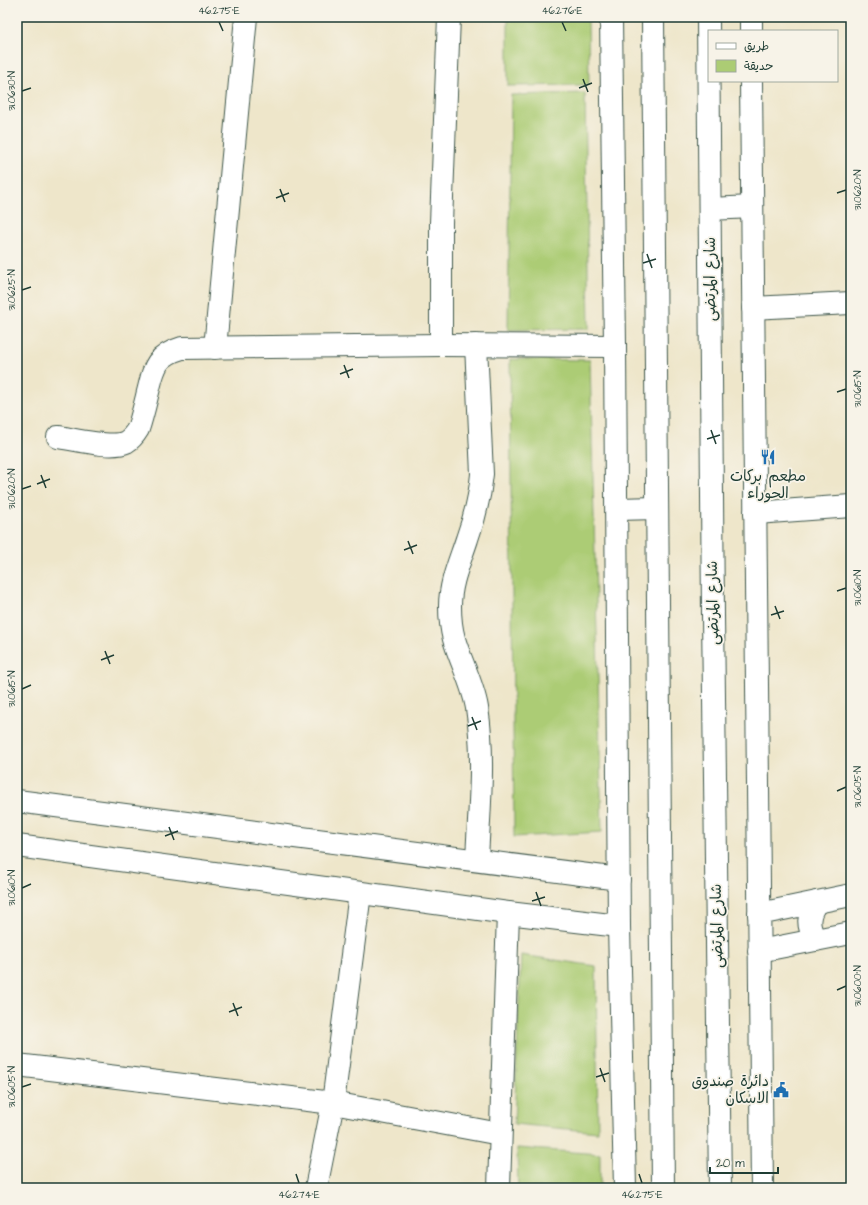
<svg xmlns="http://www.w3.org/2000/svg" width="868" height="1205" viewBox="0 0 868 1205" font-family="'Architects Daughter','Playpen Sans Arabic',sans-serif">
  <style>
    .green { fill: #accc74; stroke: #668454 }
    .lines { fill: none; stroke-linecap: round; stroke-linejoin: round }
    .street-casing { stroke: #3e564a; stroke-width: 24 }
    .secondary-casing { stroke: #3e564a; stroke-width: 24 }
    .primary-casing { stroke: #3e564a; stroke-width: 24 }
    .street { stroke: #fff; stroke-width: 22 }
    .secondary { stroke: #fff; stroke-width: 22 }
    .primary { stroke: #fff; stroke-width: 22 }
    .ticks { fill: none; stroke: #1f3d34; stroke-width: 1.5 }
    .labels { text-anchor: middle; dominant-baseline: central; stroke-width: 3.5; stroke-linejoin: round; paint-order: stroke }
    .street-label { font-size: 15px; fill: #1f3d34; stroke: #f7f3e8 }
    .poi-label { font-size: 15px; fill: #1f3d34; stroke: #f7f3e8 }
    .neatline { fill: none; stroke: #1f3d34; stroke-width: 1.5 }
    .ticks-label { font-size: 10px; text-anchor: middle; fill: #1f3d34 }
  </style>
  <rect width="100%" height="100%" fill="#f7f3e8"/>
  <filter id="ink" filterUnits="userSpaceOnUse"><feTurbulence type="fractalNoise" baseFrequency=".025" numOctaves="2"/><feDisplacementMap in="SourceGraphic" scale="8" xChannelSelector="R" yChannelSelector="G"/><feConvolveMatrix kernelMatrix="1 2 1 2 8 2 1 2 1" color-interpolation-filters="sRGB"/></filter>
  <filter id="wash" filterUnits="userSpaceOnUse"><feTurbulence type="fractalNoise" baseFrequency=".012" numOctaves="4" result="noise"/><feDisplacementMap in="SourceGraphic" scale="16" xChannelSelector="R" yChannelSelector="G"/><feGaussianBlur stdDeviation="0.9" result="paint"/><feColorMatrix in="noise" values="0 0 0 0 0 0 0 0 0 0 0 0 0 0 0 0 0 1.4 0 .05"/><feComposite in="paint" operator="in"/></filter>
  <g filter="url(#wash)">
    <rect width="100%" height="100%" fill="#eee6ca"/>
    <g class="green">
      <path d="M 508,17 L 588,17 L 589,85 L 508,86 Z"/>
      <path d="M 585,93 L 589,329 L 508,330 L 511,95 Z"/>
      <path d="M 510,359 L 590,360 L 602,832 L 514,837 Z"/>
      <path d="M 521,955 L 596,966 L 598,1132 L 514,1124 Z"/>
      <path d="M 517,1148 L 600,1154 L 600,1188 L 518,1188 Z"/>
    </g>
  </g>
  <g filter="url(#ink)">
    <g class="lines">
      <defs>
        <g id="street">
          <path d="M 753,308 L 851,303"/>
          <path d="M 441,345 L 441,223 L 449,17"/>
          <path d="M 476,345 L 482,474 C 480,496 475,517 467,539 C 460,561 450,582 450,606 C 450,617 451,628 454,639 C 461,663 473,684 477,708 C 485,758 479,810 477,860"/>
          <path d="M 215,348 L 246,17"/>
          <path d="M 58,437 C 73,439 112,449 126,442 C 131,439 135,434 138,429 C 142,417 145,404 148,392 C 154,368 155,356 182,348 L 441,345 L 615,346"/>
          <path d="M 755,513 L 851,506"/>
          <path d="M 17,1065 L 333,1103 L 500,1134"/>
          <path d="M 316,1188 L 333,1103 L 360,893"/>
          <path d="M 499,1188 L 508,913"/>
        </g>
        <g id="secondary">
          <path d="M 611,17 L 615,346 L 619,926 L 625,1188"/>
          <path d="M 751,17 L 751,31"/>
          <path d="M 751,81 L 762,1188"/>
          <path d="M 17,801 L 619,879"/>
          <path d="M 17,846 L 508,913 L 619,926"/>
          <path d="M 759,914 L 851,895"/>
          <path d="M 816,940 C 807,927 807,915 817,902"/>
          <path d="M 759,951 L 851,933"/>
        </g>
        <g id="primary">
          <path d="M 653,17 L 663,1188"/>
          <path d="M 708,17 L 713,615 L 720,1188"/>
          <path d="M 710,209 L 752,207"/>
          <path d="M 617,509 L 657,508"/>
        </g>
      </defs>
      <use href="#street" class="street-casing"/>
      <use href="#secondary" class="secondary-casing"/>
      <use href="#primary" class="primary-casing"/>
      <use href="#street" class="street"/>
      <use href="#secondary" class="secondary"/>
      <use href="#primary" class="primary"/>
    </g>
  </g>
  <path class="ticks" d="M 219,22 L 223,31M 562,22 L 566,31M 583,79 L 588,92M 579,88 L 592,83M 22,91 L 31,88M 280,189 L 285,202M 837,193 L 846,190M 276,198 L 289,193M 647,254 L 652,268M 643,263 L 656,259M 22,290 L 31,287M 344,365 L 349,378M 340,374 L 353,369M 837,392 L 846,389M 711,430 L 716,444M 707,439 L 720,435M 41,475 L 46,488M 37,484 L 50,479M 22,489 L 31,486M 408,541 L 413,554M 404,550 L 417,545M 837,591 L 846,588M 775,606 L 780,619M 771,615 L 784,611M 105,651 L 110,664M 101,660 L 114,655M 22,689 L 31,685M 472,717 L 477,730M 468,726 L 481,721M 837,791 L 846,787M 169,827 L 174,840M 165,836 L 178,831M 22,888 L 31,884M 536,892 L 541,906M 532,901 L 545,897M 837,990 L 846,986M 233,1003 L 238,1016M 229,1012 L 242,1007M 600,1068 L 605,1082M 596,1077 L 609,1073M 22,1087 L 31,1084M 296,1174 L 299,1183M 639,1174 L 642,1183"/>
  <defs>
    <symbol id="restaurant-bare" viewBox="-9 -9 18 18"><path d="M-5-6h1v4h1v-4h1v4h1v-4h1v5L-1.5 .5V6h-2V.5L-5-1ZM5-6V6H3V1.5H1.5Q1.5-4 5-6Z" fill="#1f6fb2" stroke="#f7f3e8" stroke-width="2.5" paint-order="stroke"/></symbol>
    <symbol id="civic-bare" viewBox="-9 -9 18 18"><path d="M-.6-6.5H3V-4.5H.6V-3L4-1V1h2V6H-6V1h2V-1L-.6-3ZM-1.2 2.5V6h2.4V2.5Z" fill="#1f6fb2" stroke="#f7f3e8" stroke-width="2.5" paint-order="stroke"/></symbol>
  </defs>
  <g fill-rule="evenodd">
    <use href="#restaurant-bare" x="757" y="446" width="22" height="22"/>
    <use href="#civic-bare" x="770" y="1079" width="22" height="22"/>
  </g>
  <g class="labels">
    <g class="street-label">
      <text transform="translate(710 279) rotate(-90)">شارع المرتضى</text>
      <text transform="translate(713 603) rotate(-91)">شارع المرتضى</text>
      <text transform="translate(717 926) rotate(-91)">شارع المرتضى</text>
    </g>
    <g class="poi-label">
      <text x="768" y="476">مطعم بركات<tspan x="768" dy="17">الحوراء</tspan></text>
      <text x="769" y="1081" text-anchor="end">دائرة صندوق<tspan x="769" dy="17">الاسكان</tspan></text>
    </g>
  </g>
  <rect width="868" height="1205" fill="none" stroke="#f7f3e8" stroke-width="44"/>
  <rect x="708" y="30" width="130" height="52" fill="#f7f3e8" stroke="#a1aaa0"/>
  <rect x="716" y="43" width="20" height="6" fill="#ffffff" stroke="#a1aaa0"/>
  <text x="744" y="50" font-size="12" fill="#1f3d34">طريق</text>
  <rect x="716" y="60" width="20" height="12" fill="#accc74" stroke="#a1aaa0"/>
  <text x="744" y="70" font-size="12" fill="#1f3d34">حديقة</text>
  <path d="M710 1167v6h68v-6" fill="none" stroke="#1f3d34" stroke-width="2"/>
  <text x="716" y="1167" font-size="12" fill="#1f3d34" stroke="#f7f3e8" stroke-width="3" paint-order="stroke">20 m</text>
  <rect x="22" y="22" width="824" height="1161" class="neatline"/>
  <g class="ticks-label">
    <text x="219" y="14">46.275°E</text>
    <text x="562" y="14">46.276°E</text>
    <text transform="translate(11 91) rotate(-90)" y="4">31.0630°N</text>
    <text transform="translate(857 190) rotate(-90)" y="4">31.0620°N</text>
    <text transform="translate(11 290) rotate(-90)" y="4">31.0625°N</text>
    <text transform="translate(857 389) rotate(-90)" y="4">31.0615°N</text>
    <text transform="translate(11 489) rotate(-90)" y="4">31.0620°N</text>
    <text transform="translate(857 588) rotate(-90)" y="4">31.0610°N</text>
    <text transform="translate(11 689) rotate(-90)" y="4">31.0615°N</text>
    <text transform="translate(857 787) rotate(-90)" y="4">31.0605°N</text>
    <text transform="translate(11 888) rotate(-90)" y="4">31.0610°N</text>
    <text transform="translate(857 986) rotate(-90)" y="4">31.0600°N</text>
    <text transform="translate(11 1087) rotate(-90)" y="4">31.0605°N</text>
    <text x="299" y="1198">46.274°E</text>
    <text x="642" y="1198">46.275°E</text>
  </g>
</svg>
